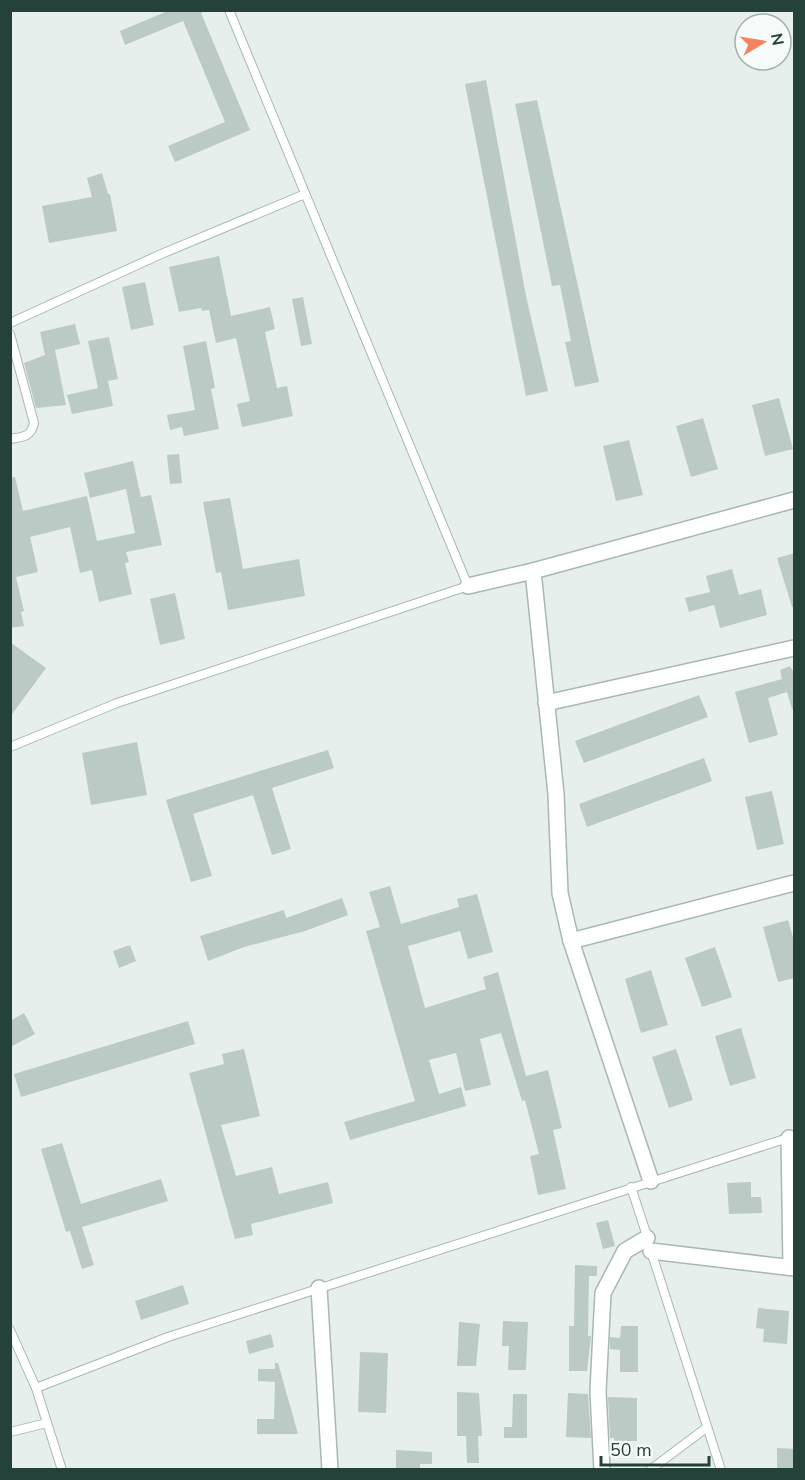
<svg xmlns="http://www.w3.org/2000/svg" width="805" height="1480" viewBox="0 0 805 1480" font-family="'Nunito Sans',sans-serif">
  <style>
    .building { fill: #bbcac4 }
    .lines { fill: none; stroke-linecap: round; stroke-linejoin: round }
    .service-casing { stroke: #a8b8b2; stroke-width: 10 }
    .minor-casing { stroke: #a8b8b2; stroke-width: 18 }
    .service { stroke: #fff; stroke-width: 8 }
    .minor { stroke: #fff; stroke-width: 15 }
  </style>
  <rect width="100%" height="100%" fill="#e6efeb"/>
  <g class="building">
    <path d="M 170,10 L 207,10 L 201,13 L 250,130 L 175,162 L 168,146 L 225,122 L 183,21 L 125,45 L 120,31 Z"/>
    <path d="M 486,80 L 526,296 L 548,391 L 526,396 L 465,84 Z"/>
    <path d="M 537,100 L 599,382 L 575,387 L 565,342 L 571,341 L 560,285 L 552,286 L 515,104 Z"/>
    <path d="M 102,173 L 108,194 L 110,194 L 117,231 L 49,243 L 42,206 L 92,197 L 87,178 Z"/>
    <path d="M 219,256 L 231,316 L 270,307 L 275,329 L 265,332 L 277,388 L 287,386 L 293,416 L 242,427 L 237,404 L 250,401 L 236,338 L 216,343 L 209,310 L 202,311 L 201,308 L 179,312 L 169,267 Z"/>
    <path d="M 145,282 L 154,325 L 131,330 L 122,287 Z"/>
    <path d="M 303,297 L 312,344 L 301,346 L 292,299 Z"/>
    <path d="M 75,324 L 80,344 L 55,350 L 66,405 L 36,408 L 24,363 L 45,355 L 40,332 Z"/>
    <path d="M 109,337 L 118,379 L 108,381 L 113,406 L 72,414 L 67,395 L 98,388 L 88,341 Z"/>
    <path d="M 206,341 L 215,388 L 211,389 L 219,429 L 184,436 L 182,427 L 170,430 L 167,415 L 195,410 L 183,346 Z"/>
    <path d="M 779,398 L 793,449 L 765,456 L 752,405 Z"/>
    <path d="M 703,418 L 718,469 L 691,477 L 676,426 Z"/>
    <path d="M 629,440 L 643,495 L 616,501 L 603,446 Z"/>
    <path d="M 179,454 L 182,483 L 170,484 L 167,455 Z"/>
    <path d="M 133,461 L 141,497 L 151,495 L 162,545 L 126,552 L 129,562 L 125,563 L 132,594 L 99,602 L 92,570 L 80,573 L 70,527 L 30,537 L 38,572 L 16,577 L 24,611 L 21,612 L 24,626 L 10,628 L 10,478 L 15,477 L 23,511 L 87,496 L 97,541 L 135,533 L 126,489 L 90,498 L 84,473 Z"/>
    <path d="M 230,498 L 243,569 L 299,559 L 305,596 L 228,610 L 221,572 L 216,573 L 203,502 Z"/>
    <path d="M 795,553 L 795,607 L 792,607 L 777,558 Z"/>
    <path d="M 732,569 L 739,595 L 761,589 L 767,615 L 720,628 L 714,605 L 689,612 L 685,598 L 710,592 L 706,576 Z"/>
    <path d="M 175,593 L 185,639 L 160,645 L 150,599 Z"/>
    <path d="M 10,642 L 46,668 L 10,717 Z"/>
    <path d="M 790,666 L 795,675 L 795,708 L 792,709 L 787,692 L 768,698 L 778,735 L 749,743 L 735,692 L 782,679 L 780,670 Z"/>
    <path d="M 699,695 L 708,717 L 584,763 L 575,741 Z"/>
    <path d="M 137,742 L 147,795 L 91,805 L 82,753 Z"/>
    <path d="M 328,750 L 334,768 L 272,788 L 291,849 L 272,855 L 253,795 L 193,814 L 212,876 L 191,882 L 166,800 Z"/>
    <path d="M 704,758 L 712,781 L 587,827 L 579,804 Z"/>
    <path d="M 772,791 L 784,844 L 757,850 L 745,797 Z"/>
    <path d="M 390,886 L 401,924 L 459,907 L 457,899 L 477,894 L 493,952 L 468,959 L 460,931 L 408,946 L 425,1008 L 486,989 L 483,977 L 498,972 L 526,1076 L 548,1070 L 562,1128 L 553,1130 L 566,1189 L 538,1195 L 530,1156 L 539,1154 L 525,1100 L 522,1101 L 501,1033 L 480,1039 L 491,1085 L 465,1091 L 456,1053 L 429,1060 L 439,1094 L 461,1087 L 466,1106 L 350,1140 L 344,1122 L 415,1101 L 366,931 L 380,927 L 369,892 Z"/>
    <path d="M 342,898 L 348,915 L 305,931 L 244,947 L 208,961 L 200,936 L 284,910 L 286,918 Z"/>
    <path d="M 788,920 L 795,944 L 795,978 L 778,982 L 763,927 Z"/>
    <path d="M 130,945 L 136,961 L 119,968 L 113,951 Z"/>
    <path d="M 715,947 L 732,997 L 702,1007 L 685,958 Z"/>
    <path d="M 651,970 L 668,1025 L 641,1033 L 625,979 Z"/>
    <path d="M 24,1013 L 35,1034 L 10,1047 L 10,1021 Z"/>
    <path d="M 188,1021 L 195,1044 L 21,1097 L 14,1074 Z"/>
    <path d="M 741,1028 L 756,1078 L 730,1086 L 715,1036 Z"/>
    <path d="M 244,1049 L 260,1116 L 221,1125 L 236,1176 L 272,1167 L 279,1194 L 328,1182 L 333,1203 L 251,1224 L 253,1235 L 235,1239 L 189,1073 L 224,1064 L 222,1054 Z"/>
    <path d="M 676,1049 L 693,1100 L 669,1108 L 652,1057 Z"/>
    <path d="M 62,1143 L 81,1204 L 161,1179 L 168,1201 L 82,1227 L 94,1265 L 82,1269 L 70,1231 L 66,1232 L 41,1149 Z"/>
    <path d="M 751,1182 L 751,1197 L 761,1197 L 762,1213 L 729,1214 L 727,1183 Z"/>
    <path d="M 608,1220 L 615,1246 L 603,1249 L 596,1223 Z"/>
    <path d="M 575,1265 L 597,1266 L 597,1276 L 589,1276 L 588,1336 L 591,1336 L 587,1371 L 569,1371 L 569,1326 L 574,1326 Z"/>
    <path d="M 183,1285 L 189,1304 L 141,1320 L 135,1301 Z"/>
    <path d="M 758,1308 L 789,1311 L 787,1344 L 763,1342 L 764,1329 L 756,1328 Z"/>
    <path d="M 503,1321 L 528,1322 L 526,1370 L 508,1370 L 509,1346 L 502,1346 Z"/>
    <path d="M 459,1322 L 480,1324 L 476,1366 L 457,1366 Z"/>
    <path d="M 621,1326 L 638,1326 L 638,1372 L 620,1372 L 620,1350 L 610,1349 L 610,1337 L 620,1338 Z"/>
    <path d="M 271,1334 L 274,1347 L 249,1354 L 246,1341 Z"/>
    <path d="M 360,1352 L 388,1353 L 386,1413 L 358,1412 Z"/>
    <path d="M 275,1363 L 278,1363 L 298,1434 L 257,1434 L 257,1419 L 274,1419 L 275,1382 L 258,1381 L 258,1369 L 275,1369 Z"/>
    <path d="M 457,1392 L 479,1393 L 482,1436 L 478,1436 L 479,1463 L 467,1463 L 466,1436 L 457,1436 Z"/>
    <path d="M 568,1393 L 588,1394 L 591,1438 L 566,1437 Z"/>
    <path d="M 513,1394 L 527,1394 L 527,1438 L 504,1438 L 504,1427 L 512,1427 Z"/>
    <path d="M 608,1397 L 637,1398 L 637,1441 L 614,1441 L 614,1438 L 610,1438 Z"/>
    <path d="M 777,1448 L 795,1449 L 795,1470 L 777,1470 Z"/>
    <path d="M 396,1450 L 432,1452 L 432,1464 L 420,1464 L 420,1470 L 396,1470 Z"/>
  </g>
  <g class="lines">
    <defs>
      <g id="service">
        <path d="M 10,323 L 159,255 L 305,194"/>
        <path d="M 10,334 L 34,423 C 31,437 23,437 10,439"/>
        <path d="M 10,747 L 117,703 L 468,586 L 229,10"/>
        <path d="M 631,1187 L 648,1239"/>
        <path d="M 651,1251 L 721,1470"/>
        <path d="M 10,1330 L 36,1388 L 62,1470"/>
        <path d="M 36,1388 L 168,1337 L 791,1137"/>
        <path d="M 10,1432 L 47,1423"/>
        <path d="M 650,1470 L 706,1428"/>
      </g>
      <g id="minor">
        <path d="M 533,571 L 556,794 L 560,893 L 571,941 L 651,1181"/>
        <path d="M 468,586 L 533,571 L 794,500"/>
        <path d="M 546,703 L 794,648"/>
        <path d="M 571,941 L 794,883"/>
        <path d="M 789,1138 L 791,1267"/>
        <path d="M 651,1251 L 794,1268"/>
        <path d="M 319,1288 L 330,1470"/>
        <path d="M 602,1470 L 598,1391 L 603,1293 L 625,1251 L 647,1238"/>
      </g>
    </defs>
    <use href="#service" class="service-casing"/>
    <use href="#minor" class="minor-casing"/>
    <use href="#service" class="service"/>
    <use href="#minor" class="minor"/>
  </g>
  <rect width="805" height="1480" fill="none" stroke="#24423a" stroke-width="24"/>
  <g transform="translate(763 42) rotate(79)"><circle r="28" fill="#f7fbf9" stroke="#a3b1ad" stroke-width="1.5"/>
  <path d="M0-4.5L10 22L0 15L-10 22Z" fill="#f4845f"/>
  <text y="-9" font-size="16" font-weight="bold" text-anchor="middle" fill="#24423a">N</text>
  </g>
  <path d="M601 1456v9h108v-9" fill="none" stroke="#24423a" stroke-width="3"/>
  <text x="610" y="1456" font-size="18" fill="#24423a" stroke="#f7fbf9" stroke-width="4.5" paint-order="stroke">50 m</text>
</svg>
